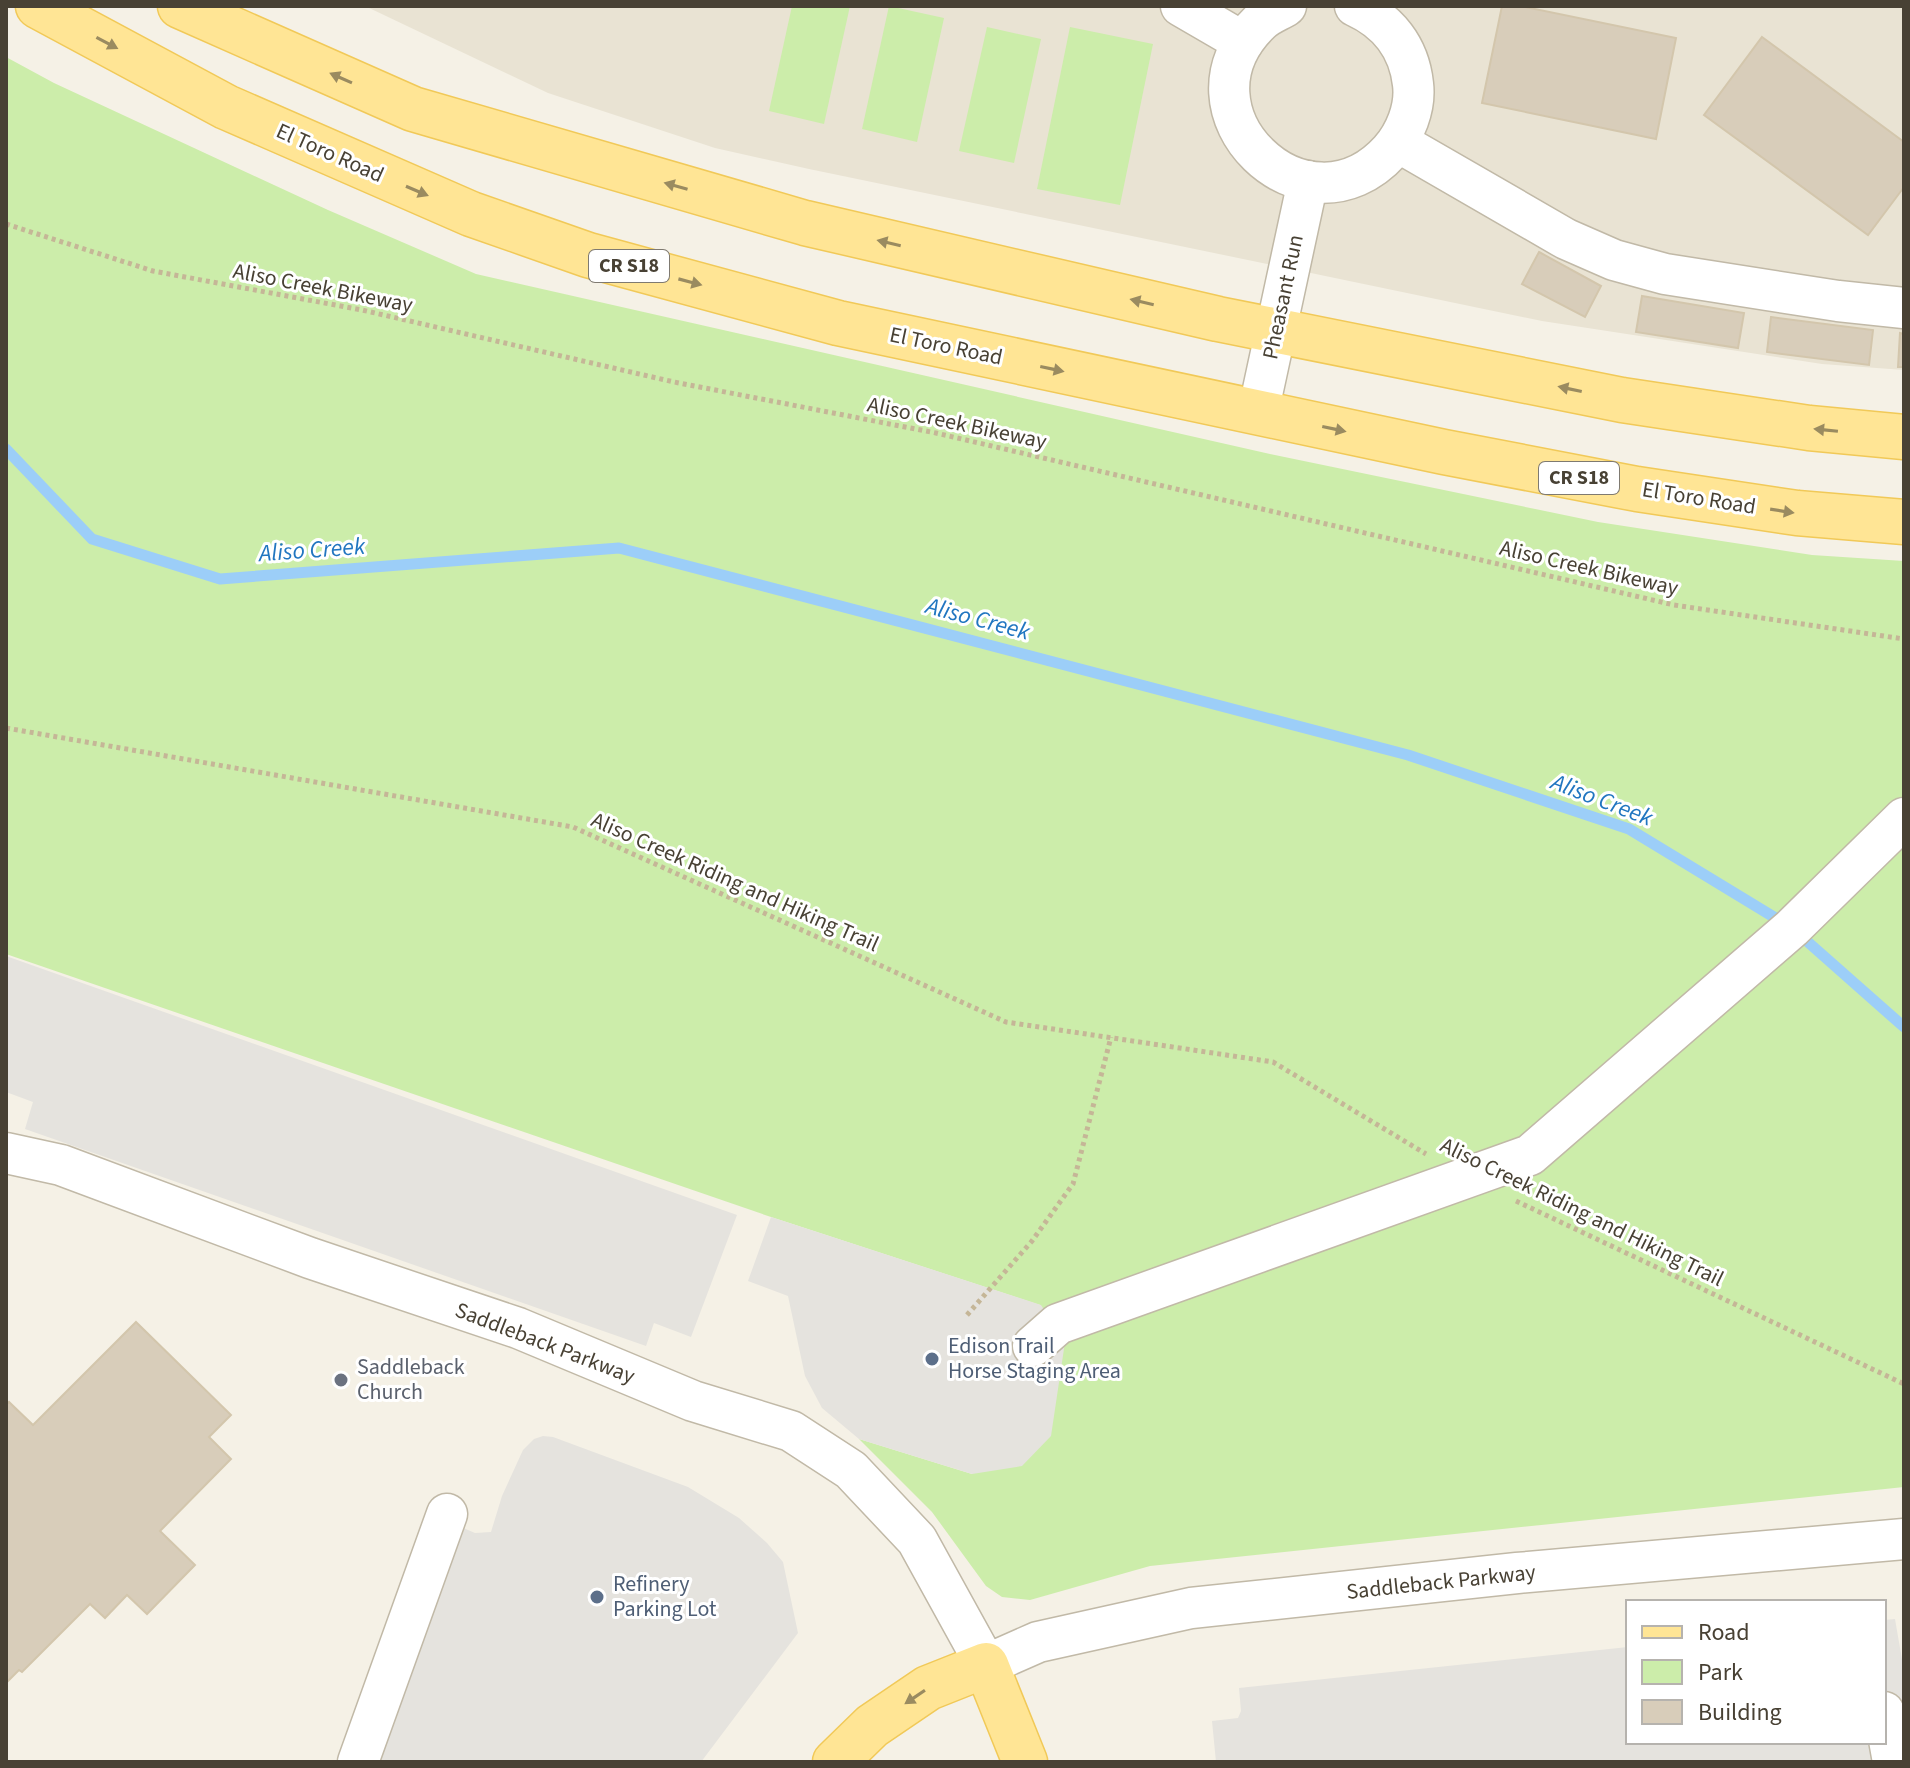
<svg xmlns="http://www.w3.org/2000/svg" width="1910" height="1768" viewBox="0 0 1910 1768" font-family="'Source Sans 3',sans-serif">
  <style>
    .residential { fill: #e9e3d3 }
    .green { fill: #ccedaa }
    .parking { fill: #e5e3de }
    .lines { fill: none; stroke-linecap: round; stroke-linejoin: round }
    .stream { stroke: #9ccef8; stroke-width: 11 }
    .building { fill: #d8cdba; stroke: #d3c6ac; stroke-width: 2 }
    .minor-casing { stroke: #c1b9a7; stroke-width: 43 }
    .major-casing { stroke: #f1c958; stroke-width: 47 }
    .path { stroke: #c5b697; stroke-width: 5; stroke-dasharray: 4 4; stroke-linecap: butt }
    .minor { stroke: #fff; stroke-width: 40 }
    .major { stroke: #ffe595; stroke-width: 44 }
    .oneway { fill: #9a8b60 }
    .service-dot { fill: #5c6f8a; stroke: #fff; stroke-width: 3 }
    .worship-dot { fill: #6b7280; stroke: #fff; stroke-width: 3 }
    .labels { text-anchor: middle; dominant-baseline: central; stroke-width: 6; stroke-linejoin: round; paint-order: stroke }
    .shield { fill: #fff; stroke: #7f7a71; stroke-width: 2 }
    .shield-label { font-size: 20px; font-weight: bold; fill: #484134 }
    .street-label { font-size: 22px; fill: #484134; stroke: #fff }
    .service-label { font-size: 22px; fill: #4e5e75; stroke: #fff; text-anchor: start }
    .worship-label { font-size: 22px; fill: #5b616d; stroke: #fff; text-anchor: start }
    .water-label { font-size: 24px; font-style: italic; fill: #2176c0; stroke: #fff }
  </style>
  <rect width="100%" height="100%" fill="#f5f1e6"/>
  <path class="residential" d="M 365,6 L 1904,6 L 1904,370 L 1822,364 L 1542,321 L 809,169 L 715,148 L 548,93 Z"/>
  <g class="green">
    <path d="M 792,6 L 850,6 L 824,124 L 769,111 Z"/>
    <path d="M 889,6 L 944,18 L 917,142 L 862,129 Z"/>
    <path d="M 987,27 L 1041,39 L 1014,163 L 959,151 Z"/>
    <path d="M 1070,27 L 1153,44 L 1120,205 L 1037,189 Z"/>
    <path d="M 6,57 L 54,83 L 328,210 L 476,274 L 1270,454 L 1598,522 L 1812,555 L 1904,561 L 1904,1487 L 1150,1566 L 1030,1600 L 1002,1597 L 986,1586 L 932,1512 L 859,1439 L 972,1474 L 1040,1305 L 771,1217 L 6,954 Z"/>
  </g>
  <g class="parking">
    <path d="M 6,956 L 737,1215 L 691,1337 L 654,1323 L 646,1346 L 25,1129 L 33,1102 L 6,1092 Z"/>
    <path d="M 771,1217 L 1041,1305 L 1065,1342 L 1051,1436 L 1022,1466 L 972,1474 L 859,1439 L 822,1408 L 805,1376 L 788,1296 L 748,1281 Z"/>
    <path d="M 543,1436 L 553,1437 L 688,1487 L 739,1518 L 767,1543 L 783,1562 L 798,1633 L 701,1762 L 347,1762 L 433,1515 L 475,1533 L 491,1532 L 502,1496 L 523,1450 L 534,1439 Z"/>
    <path d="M 1895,1619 L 1904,1671 L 1904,1762 L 1216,1762 L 1212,1721 L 1238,1718 L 1241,1711 L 1239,1688 L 1628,1647 L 1628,1742 L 1884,1742 L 1884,1620 Z"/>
  </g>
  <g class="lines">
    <path class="stream" d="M 6,449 L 92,539 L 220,579 L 619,548 L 1408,755 L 1629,829 L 1792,928 L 1904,1027"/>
  </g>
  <g class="building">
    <path d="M 1502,6 L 1520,6 L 1676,38 L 1656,139 L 1482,103 Z"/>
    <path d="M 1762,37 L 1904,142 L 1904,187 L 1868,235 L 1704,115 Z"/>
    <path d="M 1539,252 L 1601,286 L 1585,317 L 1522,284 Z"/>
    <path d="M 1642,296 L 1744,313 L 1738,348 L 1636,332 Z"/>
    <path d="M 1771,317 L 1873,330 L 1869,365 L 1767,352 Z"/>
    <path d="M 1900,333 L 1904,334 L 1904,367 L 1898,367 Z"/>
    <path d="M 136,1322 L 231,1415 L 209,1437 L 231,1459 L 160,1531 L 195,1565 L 147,1614 L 127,1595 L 105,1618 L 90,1604 L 22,1672 L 19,1670 L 6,1683 L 6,1405 L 9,1402 L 33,1425 Z"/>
  </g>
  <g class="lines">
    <defs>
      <g id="minor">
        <path d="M 1181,6 L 1243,42"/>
        <path d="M 1286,6 C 1278,11 1267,15 1260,22 C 1167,111 1306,244 1390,151 C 1405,134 1416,108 1413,84 C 1409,47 1388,21 1355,6"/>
        <path d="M 1398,142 L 1566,239 L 1614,260 L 1665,274 L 1838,301 L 1904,308"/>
        <path d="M 1258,413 L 1308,181"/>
        <path d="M 6,1153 L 61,1165 L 310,1258 L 518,1328 L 693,1401 L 791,1431 L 851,1470 L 917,1540 L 986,1665 L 1038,1642 L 1191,1608 L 1517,1573 L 1904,1539"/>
        <path d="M 1033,1346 L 1058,1324 L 1530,1155 L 1792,928 L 1904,818"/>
        <path d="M 1884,1712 L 1893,1762"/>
        <path d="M 358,1762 L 447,1514"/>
      </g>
      <g id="major">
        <path d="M 38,6 L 226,107 L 471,214 L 588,255 L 838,323 L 1444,452 L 1637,489 L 1797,513 L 1904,522"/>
        <path d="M 180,6 L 413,109 L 805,223 L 1218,319 L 1622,400 L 1809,428 L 1904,437"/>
        <path d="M 835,1762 L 872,1726 L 928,1688 L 986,1665 L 1025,1762"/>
      </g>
    </defs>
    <use href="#minor" class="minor-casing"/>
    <use href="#major" class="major-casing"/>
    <g class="path">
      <path d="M 6,224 L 153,271 L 362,310 L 674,382 L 936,433 L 1674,605 L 1904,639"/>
      <path d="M 6,728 L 573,827 L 1006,1022 L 1273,1062 L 1426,1154"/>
      <path d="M 1516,1201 L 1904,1384"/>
      <path d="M 967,1315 L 1032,1241 L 1073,1184 L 1111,1037"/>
    </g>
    <use href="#minor" class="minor"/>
    <use href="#major" class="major"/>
  </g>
  <defs><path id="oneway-solid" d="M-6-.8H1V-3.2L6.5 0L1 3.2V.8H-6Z" transform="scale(2)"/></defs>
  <g class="oneway">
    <use href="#oneway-solid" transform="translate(107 43) rotate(28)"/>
    <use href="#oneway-solid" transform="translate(341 78) rotate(-156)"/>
    <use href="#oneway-solid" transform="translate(676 186) rotate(-164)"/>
    <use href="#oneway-solid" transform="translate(417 191) rotate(23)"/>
    <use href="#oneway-solid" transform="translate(889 243) rotate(-167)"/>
    <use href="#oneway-solid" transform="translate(690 282) rotate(15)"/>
    <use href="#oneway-solid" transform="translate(1142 302) rotate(-167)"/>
    <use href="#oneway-solid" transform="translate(1052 369) rotate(12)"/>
    <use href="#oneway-solid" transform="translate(1570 389) rotate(-168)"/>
    <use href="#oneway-solid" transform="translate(1334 429) rotate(12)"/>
    <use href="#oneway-solid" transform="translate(1826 430) rotate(-174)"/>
    <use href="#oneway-solid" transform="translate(1782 511) rotate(9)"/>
    <use href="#oneway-solid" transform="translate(915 1697) rotate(146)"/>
  </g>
  <g class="service-dot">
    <circle cx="932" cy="1359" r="8"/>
    <circle cx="597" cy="1597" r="8"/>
  </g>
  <circle class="worship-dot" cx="341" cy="1380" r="8"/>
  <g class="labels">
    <g class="shield">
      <rect x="589" y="250" width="80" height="32" rx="6"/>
      <rect x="1539" y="462" width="80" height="32" rx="6"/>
    </g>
    <g class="shield-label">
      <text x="629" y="266">CR S18</text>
      <text x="1579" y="478">CR S18</text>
    </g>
    <g class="street-label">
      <text transform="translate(330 153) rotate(24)">El Toro Road</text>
      <text transform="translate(323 288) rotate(11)">Aliso Creek Bikeway</text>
      <text transform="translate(1283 297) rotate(-78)">Pheasant Run</text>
      <text transform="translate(946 346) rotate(12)">El Toro Road</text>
      <text transform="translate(957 423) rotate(12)">Aliso Creek Bikeway</text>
      <text transform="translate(1699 498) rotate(9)">El Toro Road</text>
      <text transform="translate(1589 568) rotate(13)">Aliso Creek Bikeway</text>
      <text transform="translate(735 882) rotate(24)">Aliso Creek Riding and Hiking Trail</text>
      <text transform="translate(1582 1212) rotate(26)">Aliso Creek Riding and Hiking Trail</text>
      <text transform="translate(545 1343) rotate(21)">Saddleback Parkway</text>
      <text transform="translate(1441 1582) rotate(-6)">Saddleback Parkway</text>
    </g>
    <g class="service-label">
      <text x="948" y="1346">Edison Trail<tspan x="948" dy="25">Horse Staging Area</tspan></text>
      <text x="613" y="1584">Refinery<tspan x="613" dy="25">Parking Lot</tspan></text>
    </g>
    <g class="worship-label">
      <text x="357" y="1367">Saddleback<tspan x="357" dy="25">Church</tspan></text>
    </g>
    <g class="water-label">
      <text transform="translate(312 550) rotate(-4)">Aliso Creek</text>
      <text transform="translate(978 619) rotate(15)">Aliso Creek</text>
      <text transform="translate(1602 800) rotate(21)">Aliso Creek</text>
    </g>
  </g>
  <rect width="1910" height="1768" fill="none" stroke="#484134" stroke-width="16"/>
  <rect x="1626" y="1600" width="260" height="144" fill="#ffffff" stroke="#b6b3ae" stroke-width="2"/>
  <rect x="1642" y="1626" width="40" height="12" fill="#ffe595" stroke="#b6b3ae" stroke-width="2"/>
  <text x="1698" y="1640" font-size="24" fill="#484134">Road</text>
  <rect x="1642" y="1660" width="40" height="24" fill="#ccedaa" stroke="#b6b3ae" stroke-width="2"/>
  <text x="1698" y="1680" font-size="24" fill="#484134">Park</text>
  <rect x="1642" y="1700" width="40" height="24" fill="#d8cdba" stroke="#b6b3ae" stroke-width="2"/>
  <text x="1698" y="1720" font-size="24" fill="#484134">Building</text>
</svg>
